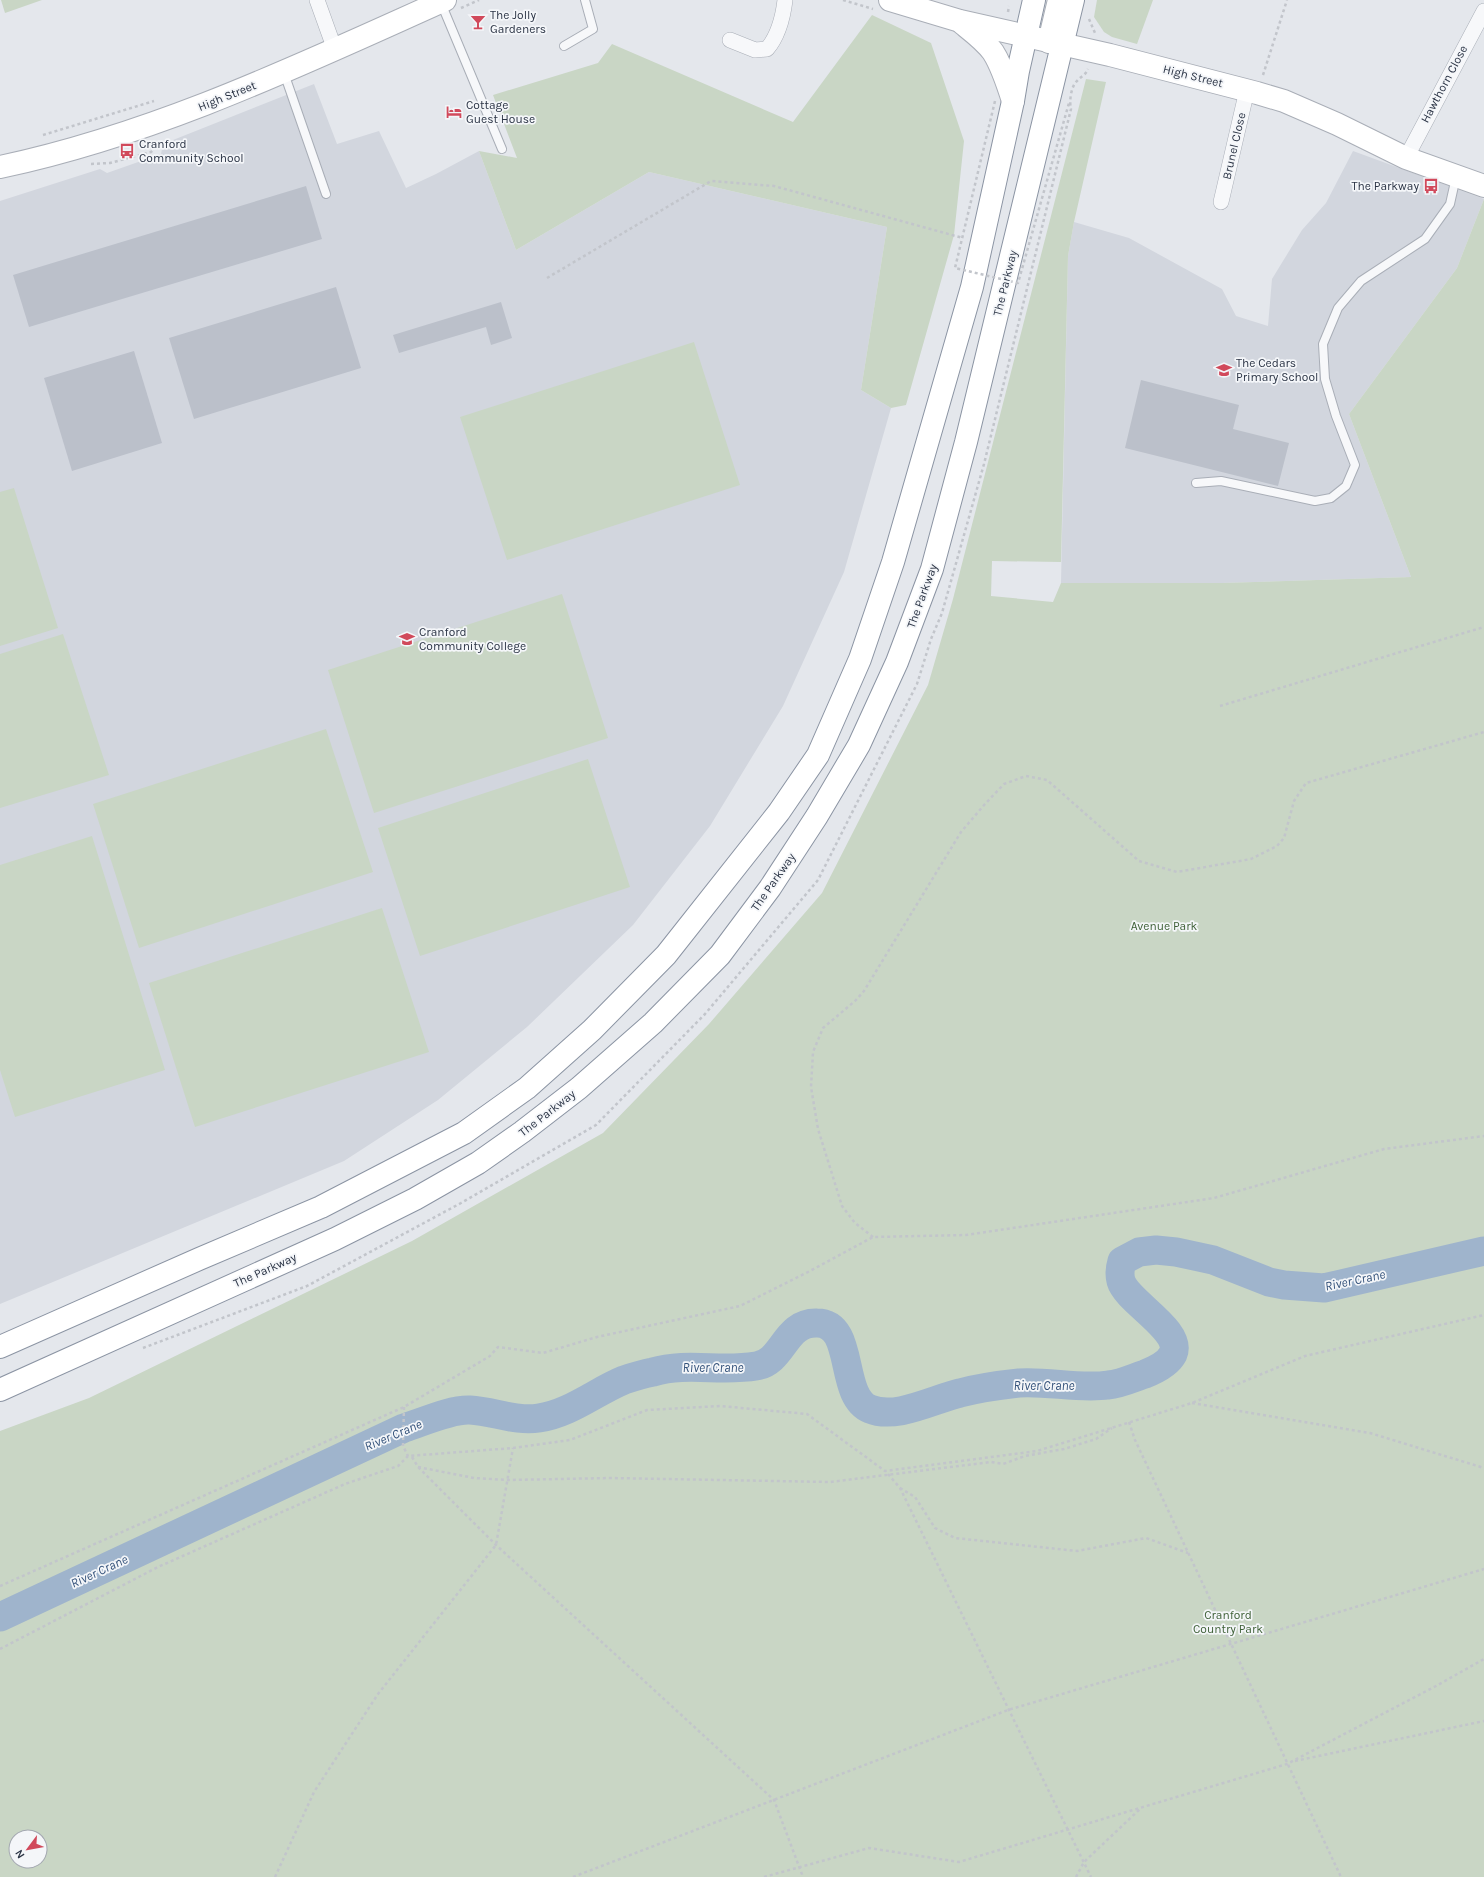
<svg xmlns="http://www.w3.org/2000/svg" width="1484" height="1877" viewBox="0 0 1484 1877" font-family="Karla,sans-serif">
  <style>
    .built { fill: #d2d6de }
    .green { fill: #c9d6c5; fill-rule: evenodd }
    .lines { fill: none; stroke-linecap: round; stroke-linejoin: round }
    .river { stroke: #9fb4cc; stroke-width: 29 }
    .building { fill: #bbc0ca }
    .lane-casing { stroke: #a9aeb7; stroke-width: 10 }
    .street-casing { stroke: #a9aeb7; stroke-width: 16 }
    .secondary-casing { stroke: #a9aeb7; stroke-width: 24 }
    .highway-casing { stroke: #8b94a3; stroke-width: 24 }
    .path { stroke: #c2c5cb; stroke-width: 2.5; stroke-dasharray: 3 3; stroke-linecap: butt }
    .lane { stroke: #f7f8fa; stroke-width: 8 }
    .street { stroke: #f7f8fa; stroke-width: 15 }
    .secondary { stroke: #fff; stroke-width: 22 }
    .highway { stroke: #fff; stroke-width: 22 }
    .path-bridge { stroke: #c2c5cb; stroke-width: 2.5; stroke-dasharray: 3 3; stroke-linecap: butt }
    .labels { text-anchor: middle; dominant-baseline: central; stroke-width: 3.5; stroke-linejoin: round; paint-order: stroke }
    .poi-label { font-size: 12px; fill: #2b3445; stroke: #f4f6f9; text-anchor: start }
    .street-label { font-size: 12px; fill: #2b3445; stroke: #f4f6f9 }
    .park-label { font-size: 12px; fill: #3f6138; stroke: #f4f6f9 }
    .water-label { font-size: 13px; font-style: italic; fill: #34527a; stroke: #f4f6f9 }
  </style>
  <rect width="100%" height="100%" fill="#e4e7ec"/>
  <g class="built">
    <path d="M 314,84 L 337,144 L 379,131 L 406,188 L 436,174 L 479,151 L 516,250 L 649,172 L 887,227 L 861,390 L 891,408 L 844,572 L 783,706 L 710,826 L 633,925 L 527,1027 L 438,1100 L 344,1161 L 0,1304 L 0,201 L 100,169 L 107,173 L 161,154 L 163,144 Z"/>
    <path d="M 1353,151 L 1484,199 L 1457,268 L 1349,414 L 1411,577 L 1221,583 L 1061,583 L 1068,256 L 1074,222 L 1129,238 L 1222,289 L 1236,316 L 1268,326 L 1272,279 L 1302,230 L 1326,203 Z"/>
  </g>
  <g class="green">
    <path d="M 1,0 L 42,0 L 5,13 Z"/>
    <path d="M 1097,0 L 1153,0 L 1137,44 L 1112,37 L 1104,32 L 1094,17 Z"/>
    <path d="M 872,15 L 931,43 L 964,141 L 954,235 L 906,405 L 891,408 L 861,390 L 887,227 L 649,172 L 516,250 L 479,151 L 517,158 L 493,95 L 598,63 L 612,44 L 793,122 Z"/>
    <path d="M 1086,79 L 1106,82 L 1074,222 L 1068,256 L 1061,562 L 992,561 L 991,596 L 1053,602 L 1061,583 L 1221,583 L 1411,577 L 1349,414 L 1457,268 L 1484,199 L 1484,1877 L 0,1877 L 0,1431 L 89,1398 L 412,1241 L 603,1133 L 709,1024 L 822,893 L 928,685 L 953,599 ZM 16,1837 L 40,1837 L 40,1861 L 16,1861 Z"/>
    <path d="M 694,342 L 740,485 L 507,560 L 460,417 Z"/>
    <path d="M 14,488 L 58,628 L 0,646 L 0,492 Z"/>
    <path d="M 562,594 L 608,738 L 374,813 L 328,670 Z"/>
    <path d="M 63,634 L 109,775 L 0,808 L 0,654 Z"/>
    <path d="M 326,729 L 373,872 L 139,948 L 93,804 Z"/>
    <path d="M 588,759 L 630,887 L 420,956 L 378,828 Z"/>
    <path d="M 92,836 L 165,1070 L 15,1117 L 0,1070 L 0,865 Z"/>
    <path d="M 382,908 L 429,1052 L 195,1127 L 149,983 Z"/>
  </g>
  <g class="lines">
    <path class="river" d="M 0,1617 L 404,1428 C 423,1422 451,1409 470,1410 C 493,1411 516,1422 539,1418 C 571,1413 595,1392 624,1380 C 633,1377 643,1374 653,1372 C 687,1362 721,1372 756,1366 C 784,1362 784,1322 817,1323 C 856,1323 838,1396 870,1409 C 896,1420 934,1399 960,1393 C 979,1388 1000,1385 1019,1383 C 1048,1381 1079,1389 1108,1385 C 1121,1384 1133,1378 1145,1374 C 1155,1370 1168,1364 1173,1354 C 1183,1330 1127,1302 1121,1281 C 1119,1274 1120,1268 1122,1261 L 1139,1252 L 1156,1250 L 1176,1252 L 1213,1260 L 1269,1282 L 1284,1285 L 1324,1288 L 1484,1251"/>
  </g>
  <g class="building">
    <path d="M 306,186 L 322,239 L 29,327 L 13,275 Z"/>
    <path d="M 336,287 L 361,368 L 194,419 L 169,338 Z"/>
    <path d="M 501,302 L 512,338 L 491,345 L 486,327 L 399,353 L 393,335 Z"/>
    <path d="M 134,351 L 162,443 L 72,471 L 44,378 Z"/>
    <path d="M 1141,380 L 1239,405 L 1233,429 L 1289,443 L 1278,486 L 1125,448 Z"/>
  </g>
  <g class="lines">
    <defs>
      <g id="lane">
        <path d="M 441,3 L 502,149"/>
        <path d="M 564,46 L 593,29 L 585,0"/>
        <path d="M 284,73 L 326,194"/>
        <path d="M 1196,483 L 1221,481 L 1315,501 L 1331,498 L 1346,486 L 1355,465 L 1336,416 L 1325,379 L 1323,344 L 1338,308 L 1361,281 L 1425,239 L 1450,204 L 1456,177"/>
      </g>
      <g id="street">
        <path d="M 317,0 L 335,50"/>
        <path d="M 730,40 L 755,50 L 767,49 C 778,36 783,17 785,0"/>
        <path d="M 1406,158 L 1484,11"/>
        <path d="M 1221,202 L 1247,90"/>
      </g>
      <g id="secondary">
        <path d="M 890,0 L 960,21 L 1110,55 L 1257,93 L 1284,101 L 1337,124 L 1406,158 L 1484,186"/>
        <path d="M 963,24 C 973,32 985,41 993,52 C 1002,66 1008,85 1013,101"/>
        <path d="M 1049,42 L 1059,0"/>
        <path d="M 0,167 C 156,134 300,65 445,0"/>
      </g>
      <g id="highway">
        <path d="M 0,1347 L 199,1259 L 321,1207 L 464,1133 L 527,1088 L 592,1030 L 666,955 L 779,812 L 818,755 L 860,659 L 893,562 L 972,287 L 1013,101 L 1018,71 L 1034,0"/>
        <path d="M 0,1390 L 335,1239 L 415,1199 L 478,1163 L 522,1132 L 579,1088 L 653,1023 L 720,955 L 770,888 L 817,816 L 859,745 L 897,662 L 932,569 L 966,442 L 1073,0"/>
      </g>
    </defs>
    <use href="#lane" class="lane-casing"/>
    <use href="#street" class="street-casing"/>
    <use href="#secondary" class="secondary-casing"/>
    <use href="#highway" class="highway-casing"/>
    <g class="path">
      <path d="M 843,0 L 873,9"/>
      <path d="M 461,8 L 479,0"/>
      <path d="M 1008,12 L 1009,6"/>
      <path d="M 1089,19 L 1095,33"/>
      <path d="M 1263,75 L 1287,0"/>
      <path d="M 43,135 L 154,101"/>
      <path d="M 91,164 L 110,163 L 151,152 L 162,141"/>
      <path d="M 547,278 L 711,181 L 774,186 L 963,238"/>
      <path d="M 1220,706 L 1484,627"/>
      <path d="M 873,1237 L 855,1223 L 842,1206 L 818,1129 L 811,1087 L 813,1052 L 823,1028 L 855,1001 L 864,991 L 961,832 L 985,804 L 1004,784 L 1026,776 L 1047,780 L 1139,861 L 1177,872 L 1251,859 L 1277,846 L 1284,838 L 1294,801 L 1306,783 L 1484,732"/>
      <path d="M 143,1348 L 307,1286 L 461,1203 L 596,1125 L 705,1014 L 818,880 L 917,684 L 931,639 L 942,613 L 984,464 L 1071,109 C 1069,102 1071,86 1077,81 C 1081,76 1086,75 1088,69"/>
      <path d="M 1192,1403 L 1370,1433 L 1484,1468"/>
      <path d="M 404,1407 L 403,1446 L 408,1456"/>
      <path d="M 1129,1422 L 1135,1440 L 1341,1877"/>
      <path d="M 412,1457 L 418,1467 L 496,1545 L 774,1800 L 803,1877"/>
      <path d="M 418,1467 L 474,1478 L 508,1480 L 610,1478 L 830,1482 L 991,1462 L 1003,1464 L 1025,1456 L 1064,1449 L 1096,1439 L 1112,1428"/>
      <path d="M 888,1474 L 900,1488 L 1091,1877"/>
      <path d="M 900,1488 L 915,1497 L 935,1528 L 955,1538 L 1077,1551 L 1146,1538 L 1188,1553"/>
      <path d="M 0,1586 L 404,1407 L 490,1356 L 498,1347 L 543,1353 L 597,1337 L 740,1306 L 808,1272 L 873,1237 L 966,1235 L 1214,1198 L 1384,1149 L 1484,1136"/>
      <path d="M 0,1649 L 158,1567 L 345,1484 L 398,1466 L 408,1456 L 513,1448 L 570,1440 L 647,1410 L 720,1406 L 807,1414 L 885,1471 L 1037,1451 L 1192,1403 L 1305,1356 L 1484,1315"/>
      <path d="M 1295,1761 L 1484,1721"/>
      <path d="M 275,1877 L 314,1792 L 378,1694 L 496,1545 L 513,1448"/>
      <path d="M 573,1877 L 1008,1710 L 1484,1569"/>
      <path d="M 764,1877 L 869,1848 L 959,1862 L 1287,1764 L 1436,1686 L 1484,1659"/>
      <path d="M 1076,1877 L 1084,1862 L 1141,1808"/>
    </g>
    <use href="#lane" class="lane"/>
    <use href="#street" class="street"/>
    <use href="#secondary" class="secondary"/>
    <use href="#highway" class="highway"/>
    <path class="path-bridge" d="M 995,101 L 955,268 L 1018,283 L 1069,103"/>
  </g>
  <defs>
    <symbol id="bar-bare" viewBox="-9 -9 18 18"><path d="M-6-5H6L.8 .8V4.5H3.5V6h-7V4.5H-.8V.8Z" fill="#d1495b" stroke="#f4f6f9" stroke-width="2.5" paint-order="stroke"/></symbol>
    <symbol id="hotel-bare" viewBox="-9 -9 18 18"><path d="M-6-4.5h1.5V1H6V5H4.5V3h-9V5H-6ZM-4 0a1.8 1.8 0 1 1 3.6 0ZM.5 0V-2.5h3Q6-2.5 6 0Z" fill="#d1495b" stroke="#f4f6f9" stroke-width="2.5" paint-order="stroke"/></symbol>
    <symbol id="bus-bare" viewBox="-9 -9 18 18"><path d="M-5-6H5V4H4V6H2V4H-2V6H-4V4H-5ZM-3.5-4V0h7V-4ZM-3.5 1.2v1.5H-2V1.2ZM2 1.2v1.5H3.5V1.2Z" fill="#d1495b" stroke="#f4f6f9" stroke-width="2.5" paint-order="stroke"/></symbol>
    <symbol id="school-bare" viewBox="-9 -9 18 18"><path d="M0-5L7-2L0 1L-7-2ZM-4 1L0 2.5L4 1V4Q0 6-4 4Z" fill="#d1495b" stroke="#f4f6f9" stroke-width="2.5" paint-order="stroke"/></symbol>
  </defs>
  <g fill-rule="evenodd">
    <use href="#bar-bare" x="467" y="11" width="22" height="22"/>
    <use href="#hotel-bare" x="443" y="101" width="22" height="22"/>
    <use href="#bus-bare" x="116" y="140" width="22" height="22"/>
    <use href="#bus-bare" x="1420" y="175" width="22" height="22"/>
    <use href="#school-bare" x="1213" y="359" width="22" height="22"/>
    <use href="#school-bare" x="396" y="628" width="22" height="22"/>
  </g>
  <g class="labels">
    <g class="poi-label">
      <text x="490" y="15">The Jolly<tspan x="490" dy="14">Gardeners</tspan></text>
      <text x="466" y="105">Cottage<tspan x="466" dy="14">Guest House</tspan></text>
      <text x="139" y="144">Cranford<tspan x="139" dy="14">Community School</tspan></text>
      <text x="1419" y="186" text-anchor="end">The Parkway</text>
      <text x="1236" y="363">The Cedars<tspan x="1236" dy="14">Primary School</tspan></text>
      <text x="419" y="632">Cranford<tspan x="419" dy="14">Community College</tspan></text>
    </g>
    <g class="street-label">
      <text transform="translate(1193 76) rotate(14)">High Street</text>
      <text transform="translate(1444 84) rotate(-62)">Hawthorn Close</text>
      <text transform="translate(227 96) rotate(-22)">High Street</text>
      <text transform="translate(1234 146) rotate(-77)">Brunel Close</text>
      <text transform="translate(1005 283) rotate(-76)">The Parkway</text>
      <text transform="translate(922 596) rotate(-70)">The Parkway</text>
      <text transform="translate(773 882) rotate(-55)">The Parkway</text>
      <text transform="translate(547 1113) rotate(-38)">The Parkway</text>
      <text transform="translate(265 1270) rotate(-24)">The Parkway</text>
    </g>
    <g class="park-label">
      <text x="1164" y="926">Avenue Park</text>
      <text x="1228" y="1615">Cranford<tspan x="1228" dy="14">Country Park</tspan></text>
    </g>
    <g class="water-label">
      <text transform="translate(1355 1280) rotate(-12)">River Crane</text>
      <text x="713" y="1367">River Crane</text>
      <text x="1044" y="1385">River Crane</text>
      <text transform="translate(393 1435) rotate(-23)">River Crane</text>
      <text transform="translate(99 1571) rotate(-25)">River Crane</text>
    </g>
  </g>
  <g transform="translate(28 1849) rotate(238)"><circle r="19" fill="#f4f6f9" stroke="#a4a8b1"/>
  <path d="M0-3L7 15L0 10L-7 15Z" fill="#d1495b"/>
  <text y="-6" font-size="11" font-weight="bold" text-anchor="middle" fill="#2b3445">N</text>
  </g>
</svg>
